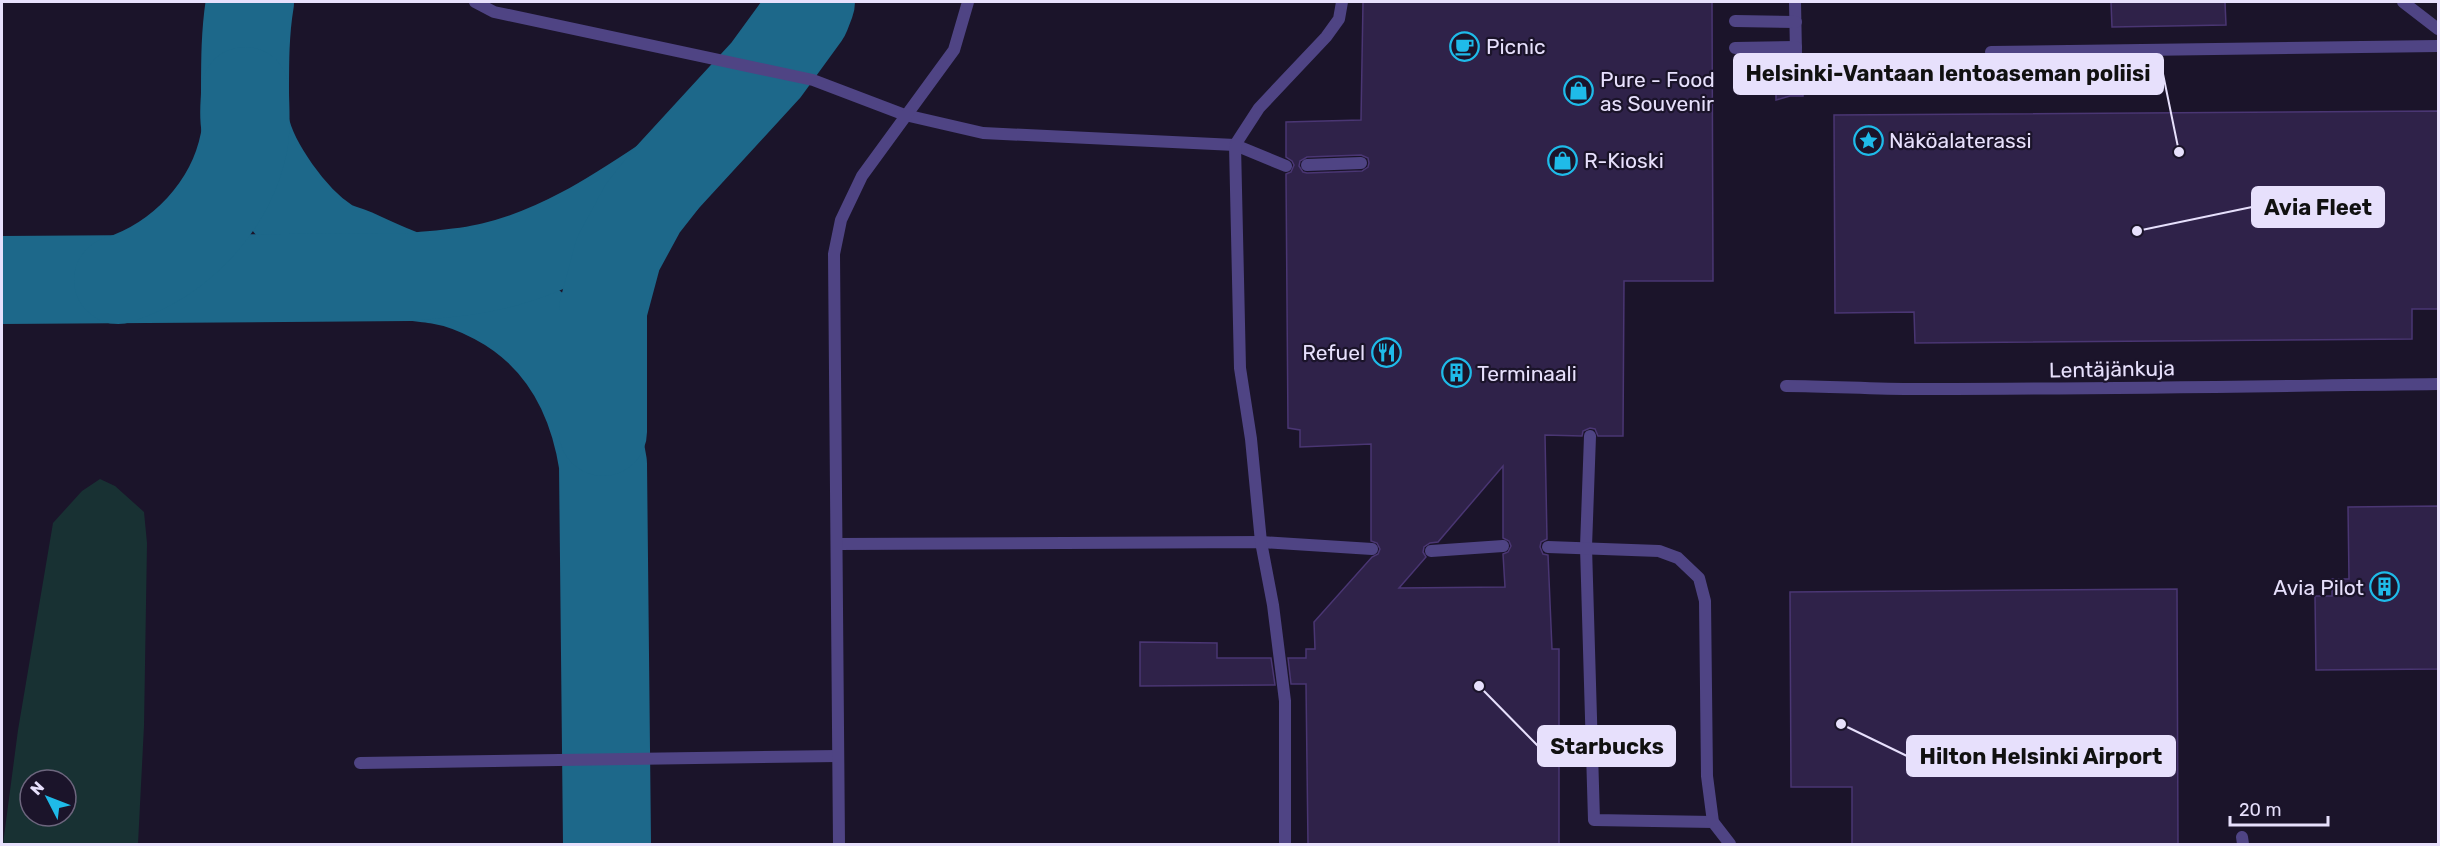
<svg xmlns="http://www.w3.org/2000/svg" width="2440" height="846" viewBox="0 0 2440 846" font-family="Rubik,sans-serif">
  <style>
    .green { fill: #183133; fill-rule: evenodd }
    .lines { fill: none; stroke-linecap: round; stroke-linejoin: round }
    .taxiway { stroke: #1d688a; stroke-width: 88 }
    .building { fill: #2f2249; stroke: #4a3673; stroke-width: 1.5; fill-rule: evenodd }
    .lane { stroke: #4f4484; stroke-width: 12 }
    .street { stroke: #4f4484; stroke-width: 12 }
    .labels { text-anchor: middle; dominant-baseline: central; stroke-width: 4.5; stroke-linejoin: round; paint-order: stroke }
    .poi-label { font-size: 21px; fill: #e7e0fc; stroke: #1b142a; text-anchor: start }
    .street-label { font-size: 21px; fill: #e7e0fc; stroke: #1b142a }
    .leader { fill: none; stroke: #e7e0fc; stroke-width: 2 }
    .callout-dot { fill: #e7e0fc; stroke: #1b142a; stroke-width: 2 }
    .callout { fill: #e7e0fc; stroke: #e7e0fc; stroke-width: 2 }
    .callout-label { font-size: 22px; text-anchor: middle; font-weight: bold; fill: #111 }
  </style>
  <rect width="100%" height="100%" fill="#1b142a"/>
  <path class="green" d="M 100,479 L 115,486 L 144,512 L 147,543 L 144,726 L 138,844 L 3,844 L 18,730 L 53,523 L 82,491 ZM 30,780 L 66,780 L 66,816 L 30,816 Z"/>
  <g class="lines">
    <g class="taxiway">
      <path d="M 250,2 C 245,32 245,62 245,92 C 245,102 243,114 245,124 C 253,164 293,219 328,242 C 336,247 348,250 357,254 C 372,261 387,268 403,274 C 415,278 427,278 439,280 C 458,283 478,291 495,300 C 560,334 592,393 603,464 L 607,844"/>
      <path d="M 2,280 L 410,277 C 438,274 466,273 493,266 C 557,251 611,216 665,180"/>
      <path d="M 118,280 C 180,260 231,207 244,142 C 247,126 245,107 245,91"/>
      <path d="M 603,432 L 603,310 L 618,254 L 643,208 L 665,180 L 766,70 L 806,15 L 811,2"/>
    </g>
  </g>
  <g class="building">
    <path d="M 1363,2 L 1712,2 L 1713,281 L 1624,281 L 1623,436 L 1598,436 L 1595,429 L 1590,428 L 1583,431 L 1582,436 L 1545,435 L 1547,539 L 1541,542 L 1540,547 L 1543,554 L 1548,555 L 1552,649 L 1559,649 L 1559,844 L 1308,844 L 1306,684 L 1291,684 L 1288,658 L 1306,658 L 1306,649 L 1315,649 L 1314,622 L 1372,557 L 1378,554 L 1380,549 L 1377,543 L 1371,541 L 1371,444 L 1300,447 L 1300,430 L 1288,428 L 1286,174 L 1291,172 L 1294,165 L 1292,161 L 1286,157 L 1286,122 L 1361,120 ZM 1361,155 L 1368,158 L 1369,163 L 1368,167 L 1362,171 L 1307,173 L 1303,172 L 1299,166 L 1300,161 L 1307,157 ZM 1503,466 L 1503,538 L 1509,541 L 1511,546 L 1508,552 L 1503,554 L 1505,587 L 1399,588 L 1426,557 L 1423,552 L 1424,547 L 1430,543 L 1438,542 Z"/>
    <path d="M 2111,2 L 2225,2 L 2226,25 L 2112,27 Z"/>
    <path d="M 1776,64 L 1803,64 L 1803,96 L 1790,96 L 1776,100 Z"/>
    <path d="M 2439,111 L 2439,309 L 2412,309 L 2412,339 L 1915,343 L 1914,312 L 1835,313 L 1834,115 Z"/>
    <path d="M 2439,506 L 2439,669 L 2316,670 L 2315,596 L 2332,596 L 2332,579 L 2349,579 L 2348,507 Z"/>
    <path d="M 2177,589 L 2178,844 L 1852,844 L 1852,787 L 1791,787 L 1790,592 Z"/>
    <path d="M 1140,642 L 1217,643 L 1217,658 L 1271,658 L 1275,685 L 1140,686 Z"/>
  </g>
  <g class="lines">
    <g class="lane">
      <path d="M 475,2 L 494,12 L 813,80 L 905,115 L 983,133 L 1235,145 L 1286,166"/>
      <path d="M 1795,2 L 1796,53"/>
      <path d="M 1735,21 L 1796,22"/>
      <path d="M 1735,48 L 1796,47"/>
      <path d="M 1991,52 L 2438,46"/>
      <path d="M 1307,165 L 1361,163"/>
      <path d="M 1786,386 C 1834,386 1882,390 1931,389 C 2100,389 2269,386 2438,384"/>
      <path d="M 1590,436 L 1586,547 L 1594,820 L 1713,822"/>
      <path d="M 837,544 L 1261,542 L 1372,549"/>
      <path d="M 1548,547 L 1659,551 L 1678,558 L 1699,578 L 1705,601 L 1707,776 L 1713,822 L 1730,844"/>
      <path d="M 1431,551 L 1503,546"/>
      <path d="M 360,763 L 838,756"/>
      <path d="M 2242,837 L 2243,844"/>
      <path d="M 839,844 L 834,254 L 841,220 L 862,176 L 954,50 L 968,2"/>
      <path d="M 1285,844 L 1285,701 L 1273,605 L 1261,542 L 1251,439 L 1240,368 L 1235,145 L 1259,108 L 1326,37 L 1339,19 L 1342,2"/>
    </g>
    <path class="street" d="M 2403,2 L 2438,29"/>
  </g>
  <defs>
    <symbol id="cafe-ring" viewBox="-11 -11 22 22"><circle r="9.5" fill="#1b142a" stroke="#1fbbe9" stroke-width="1.5"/><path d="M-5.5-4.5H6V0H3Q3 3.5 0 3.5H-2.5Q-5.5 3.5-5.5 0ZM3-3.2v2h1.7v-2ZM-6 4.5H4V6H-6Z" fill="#1fbbe9"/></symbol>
    <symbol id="shop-ring" viewBox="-11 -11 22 22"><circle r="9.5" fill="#1b142a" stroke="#1fbbe9" stroke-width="1.5"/><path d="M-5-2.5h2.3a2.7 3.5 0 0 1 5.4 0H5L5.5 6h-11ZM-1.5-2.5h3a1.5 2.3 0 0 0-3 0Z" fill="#1fbbe9"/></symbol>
    <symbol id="sight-ring" viewBox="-11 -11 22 22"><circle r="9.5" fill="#1b142a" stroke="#1fbbe9" stroke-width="1.5"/><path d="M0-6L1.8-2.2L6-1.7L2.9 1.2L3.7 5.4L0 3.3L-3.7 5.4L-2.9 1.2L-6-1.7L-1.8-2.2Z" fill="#1fbbe9"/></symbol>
    <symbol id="restaurant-ring" viewBox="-11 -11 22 22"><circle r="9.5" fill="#1b142a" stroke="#1fbbe9" stroke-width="1.5"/><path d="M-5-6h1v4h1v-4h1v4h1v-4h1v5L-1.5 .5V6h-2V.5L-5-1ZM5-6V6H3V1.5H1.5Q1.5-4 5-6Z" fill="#1fbbe9"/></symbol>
    <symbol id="building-ring" viewBox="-11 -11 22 22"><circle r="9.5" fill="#1b142a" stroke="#1fbbe9" stroke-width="1.5"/><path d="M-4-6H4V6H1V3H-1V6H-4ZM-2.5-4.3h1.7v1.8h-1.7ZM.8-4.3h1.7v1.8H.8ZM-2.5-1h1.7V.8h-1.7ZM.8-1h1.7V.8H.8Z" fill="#1fbbe9"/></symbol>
  </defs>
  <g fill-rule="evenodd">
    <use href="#cafe-ring" x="1448" y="30" width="33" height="33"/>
    <use href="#shop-ring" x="1562" y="74" width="33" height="33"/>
    <use href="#sight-ring" x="1852" y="124" width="33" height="33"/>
    <use href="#shop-ring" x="1546" y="144" width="33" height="33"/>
    <use href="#restaurant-ring" x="1370" y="336" width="33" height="33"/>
    <use href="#building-ring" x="1440" y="356" width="33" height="33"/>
    <use href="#building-ring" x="2368" y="570" width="33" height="33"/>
  </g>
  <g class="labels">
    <g class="poi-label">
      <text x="1486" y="46">Picnic</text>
      <text x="1600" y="79">Pure - Food<tspan x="1600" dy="24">as Souvenir</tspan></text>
      <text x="1889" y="140">Näköalaterassi</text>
      <text x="1584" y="160">R-Kioski</text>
      <text x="1365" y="352" text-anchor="end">Refuel</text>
      <text x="1477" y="373">Terminaali</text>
      <text x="2364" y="587" text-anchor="end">Avia Pilot</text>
    </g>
    <g class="street-label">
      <text transform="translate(2112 369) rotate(-1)">Lentäjänkuja</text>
    </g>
  </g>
  <path class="leader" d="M2179 152L2163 74M2137 231L2252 207M1479 686L1538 746M1841 724L1907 756"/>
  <g class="callout-dot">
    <circle cx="2179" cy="152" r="6"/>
    <circle cx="2137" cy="231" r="6"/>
    <circle cx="1479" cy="686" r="6"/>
    <circle cx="1841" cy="724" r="6"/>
  </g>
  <g class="callout">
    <rect x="1734" y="54" width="429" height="40" rx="6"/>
    <rect x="2252" y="187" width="132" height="40" rx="6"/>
    <rect x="1538" y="726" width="137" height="40" rx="6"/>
    <rect x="1907" y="736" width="268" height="40" rx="6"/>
  </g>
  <g class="callout-label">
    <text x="1948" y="81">Helsinki-Vantaan lentoaseman poliisi</text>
    <text x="2318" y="215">Avia Fleet</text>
    <text x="1607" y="754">Starbucks</text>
    <text x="2041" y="764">Hilton Helsinki Airport</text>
  </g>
  <rect width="2440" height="846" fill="none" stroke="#e7e0fc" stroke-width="6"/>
  <g transform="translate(48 798) rotate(312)"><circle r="28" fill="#1b142a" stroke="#6d667e" stroke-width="1.5"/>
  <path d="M0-4.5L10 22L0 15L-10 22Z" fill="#1fbbe9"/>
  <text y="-9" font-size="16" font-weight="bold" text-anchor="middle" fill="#e7e0fc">N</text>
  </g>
  <path d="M2230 816v9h98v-9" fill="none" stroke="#e7e0fc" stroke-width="3"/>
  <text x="2239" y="816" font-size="18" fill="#e7e0fc" stroke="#1b142a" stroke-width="4.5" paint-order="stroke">20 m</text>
</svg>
